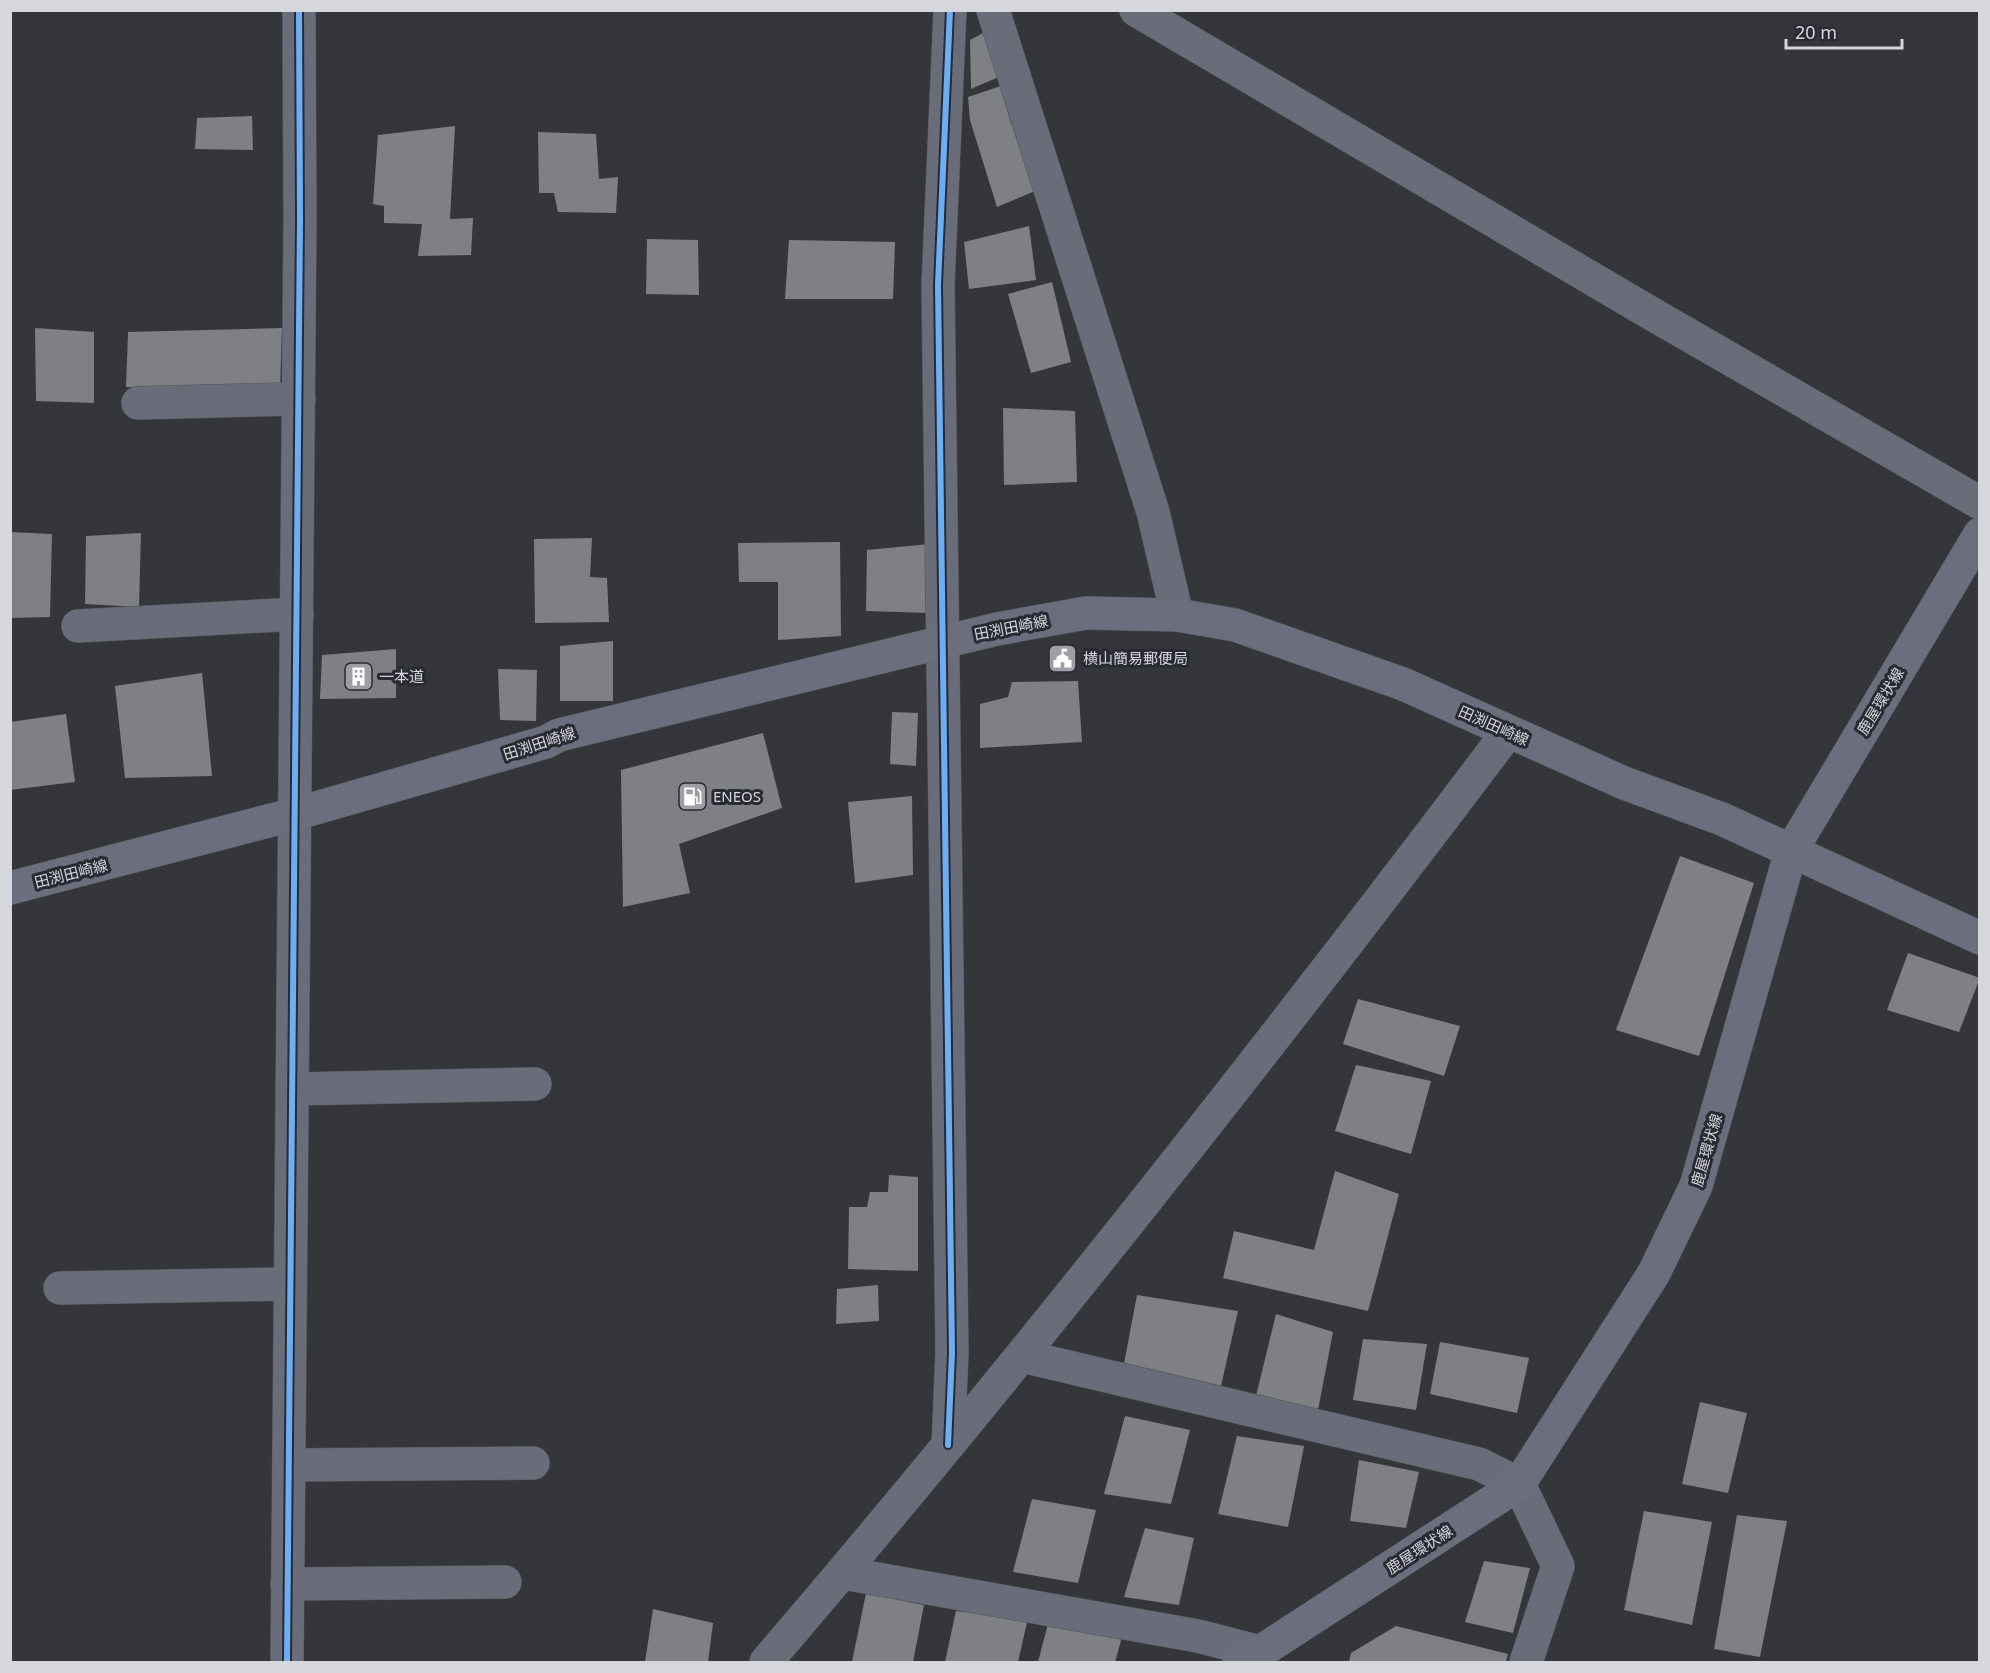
<svg xmlns="http://www.w3.org/2000/svg" width="1990" height="1673" viewBox="0 0 1990 1673" font-family="'Noto Sans','Noto Sans JP',sans-serif">
  <style>
    .building { fill: #7f8085 }
    .lines { fill: none; stroke-linecap: round; stroke-linejoin: round }
    .street-casing { stroke: #535457; stroke-width: 34 }
    .secondary-casing { stroke: #535457; stroke-width: 34 }
    .street { stroke: #686d79; stroke-width: 33 }
    .secondary { stroke: #6b6e7c; stroke-width: 33 }
    .cycleway-casing { stroke: #282b33; stroke-width: 10 }
    .cycleway { stroke: #6dadf4; stroke-width: 6 }
    .labels { text-anchor: middle; dominant-baseline: central; stroke-width: 6; stroke-linejoin: round; paint-order: stroke }
    .street-label { font-size: 15px; fill: #d5d7dd; stroke: #282b33 }
    .poi-label { font-size: 15px; fill: #d5d7dd; stroke: #282b33; text-anchor: start }
  </style>
  <rect width="100%" height="100%" fill="#35363b"/>
  <g class="building">
    <path d="M 985,32 L 1001,76 L 971,89 L 970,40 Z"/>
    <path d="M 1001,86 L 1011,124 L 1025,122 L 1047,186 L 997,207 L 970,120 L 968,97 Z"/>
    <path d="M 252,116 L 253,150 L 195,149 L 197,118 Z"/>
    <path d="M 455,126 L 450,219 L 473,218 L 471,255 L 418,256 L 422,224 L 384,223 L 384,206 L 373,204 L 378,135 Z"/>
    <path d="M 538,132 L 596,134 L 599,179 L 618,177 L 616,213 L 558,212 L 554,193 L 539,193 Z"/>
    <path d="M 1029,226 L 1036,280 L 969,289 L 964,242 Z"/>
    <path d="M 647,239 L 698,240 L 699,295 L 646,294 Z"/>
    <path d="M 789,240 L 895,242 L 893,299 L 785,299 Z"/>
    <path d="M 1052,282 L 1071,362 L 1031,373 L 1008,294 Z"/>
    <path d="M 35,328 L 94,332 L 94,403 L 36,401 Z"/>
    <path d="M 282,328 L 280,390 L 126,387 L 128,332 Z"/>
    <path d="M 1003,408 L 1075,411 L 1077,482 L 1004,485 Z"/>
    <path d="M 10,532 L 52,534 L 50,617 L 10,618 Z"/>
    <path d="M 141,533 L 139,607 L 85,604 L 86,536 Z"/>
    <path d="M 592,538 L 590,577 L 607,578 L 609,622 L 535,623 L 534,539 Z"/>
    <path d="M 840,542 L 841,636 L 778,640 L 778,582 L 739,582 L 738,543 Z"/>
    <path d="M 930,544 L 929,613 L 866,611 L 867,550 Z"/>
    <path d="M 613,641 L 613,701 L 560,701 L 560,646 Z"/>
    <path d="M 396,649 L 396,698 L 320,699 L 322,655 Z"/>
    <path d="M 498,669 L 537,670 L 536,721 L 500,720 Z"/>
    <path d="M 202,673 L 212,776 L 125,778 L 115,686 Z"/>
    <path d="M 1078,681 L 1082,742 L 980,748 L 980,704 L 1008,697 L 1012,682 Z"/>
    <path d="M 892,712 L 918,713 L 916,766 L 890,764 Z"/>
    <path d="M 66,714 L 75,782 L 10,790 L 10,722 Z"/>
    <path d="M 763,733 L 782,808 L 679,844 L 690,893 L 623,907 L 621,770 Z"/>
    <path d="M 912,796 L 913,875 L 855,883 L 848,802 Z"/>
    <path d="M 1680,856 L 1754,883 L 1699,1056 L 1616,1030 Z"/>
    <path d="M 1908,953 L 1980,978 L 1959,1032 L 1887,1010 Z"/>
    <path d="M 1358,999 L 1460,1026 L 1444,1076 L 1343,1044 Z"/>
    <path d="M 1356,1065 L 1431,1081 L 1411,1154 L 1335,1131 Z"/>
    <path d="M 1335,1171 L 1399,1194 L 1368,1311 L 1223,1278 L 1234,1231 L 1314,1250 Z"/>
    <path d="M 889,1175 L 918,1177 L 918,1271 L 848,1269 L 849,1207 L 867,1207 L 870,1192 L 888,1192 Z"/>
    <path d="M 878,1285 L 879,1321 L 836,1324 L 837,1289 Z"/>
    <path d="M 1137,1295 L 1238,1311 L 1221,1386 L 1123,1369 Z"/>
    <path d="M 1276,1314 L 1333,1332 L 1318,1410 L 1256,1396 Z"/>
    <path d="M 1363,1339 L 1427,1344 L 1416,1410 L 1353,1400 Z"/>
    <path d="M 1440,1342 L 1529,1358 L 1517,1413 L 1430,1394 Z"/>
    <path d="M 1700,1402 L 1747,1413 L 1728,1493 L 1682,1484 Z"/>
    <path d="M 1125,1416 L 1190,1430 L 1171,1504 L 1104,1494 Z"/>
    <path d="M 1237,1436 L 1304,1446 L 1288,1527 L 1218,1514 Z"/>
    <path d="M 1359,1460 L 1419,1472 L 1406,1528 L 1350,1521 Z"/>
    <path d="M 1032,1499 L 1096,1510 L 1078,1583 L 1013,1572 Z"/>
    <path d="M 1644,1511 L 1712,1522 L 1692,1625 L 1624,1610 Z"/>
    <path d="M 1737,1515 L 1787,1521 L 1760,1657 L 1714,1649 Z"/>
    <path d="M 1145,1528 L 1194,1538 L 1179,1605 L 1124,1597 Z"/>
    <path d="M 1484,1561 L 1530,1568 L 1513,1633 L 1465,1622 Z"/>
    <path d="M 866,1593 L 924,1605 L 913,1662 L 852,1662 Z"/>
    <path d="M 653,1609 L 713,1623 L 708,1662 L 645,1662 Z"/>
    <path d="M 956,1611 L 1028,1618 L 1018,1662 L 945,1662 Z"/>
    <path d="M 1049,1620 L 1122,1637 L 1115,1662 L 1038,1662 Z"/>
    <path d="M 1396,1626 L 1508,1654 L 1506,1662 L 1349,1662 L 1351,1653 Z"/>
  </g>
  <g class="lines">
    <defs>
      <g id="street">
        <path d="M 993,10 L 1153,512 L 1177,615"/>
        <path d="M 1136,10 L 1647,311 L 1980,503"/>
        <path d="M 138,403 L 299,399"/>
        <path d="M 78,626 L 297,614"/>
        <path d="M 292,1089 L 535,1084"/>
        <path d="M 60,1288 L 290,1284"/>
        <path d="M 1022,1356 L 1479,1464 L 1519,1484 L 1558,1566 L 1526,1662"/>
        <path d="M 948,1445 L 952,1353 L 938,285 L 950,10"/>
        <path d="M 289,1465 L 533,1463"/>
        <path d="M 843,1573 L 1198,1636 L 1260,1652"/>
        <path d="M 287,1584 L 505,1582"/>
        <path d="M 287,1662 L 300,220 L 299,10"/>
        <path d="M 766,1662 C 1024,1361 1269,1049 1508,732"/>
      </g>
      <g id="secondary">
        <path d="M 10,888 L 295,814 L 546,742 L 559,735 L 997,629 L 1086,613 L 1177,615 L 1235,625 L 1403,684 L 1624,783 L 1722,819 L 1980,938"/>
        <path d="M 1239,1662 L 1260,1652 L 1519,1484 L 1654,1273 L 1696,1186 L 1791,851 L 1980,534"/>
      </g>
    </defs>
    <use href="#street" class="street-casing"/>
    <use href="#secondary" class="secondary-casing"/>
    <use href="#street" class="street"/>
    <use href="#secondary" class="secondary"/>
    <defs>
      <g id="cycleway">
        <path d="M 948,1445 L 952,1353 L 938,285 L 950,10"/>
        <path d="M 287,1662 L 300,220 L 299,10"/>
      </g>
    </defs>
    <use href="#cycleway" class="cycleway-casing"/>
    <use href="#cycleway" class="cycleway"/>
  </g>
  <defs>
    <symbol id="civic-square" viewBox="-11 -11 22 22"><rect x="-9" y="-9" width="18" height="18" rx="4" fill="#9d9fa4" stroke="#282b33"/><path d="M-.6-6.5H3V-4.5H.6V-3L4-1V1h2V6H-6V1h2V-1L-.6-3ZM-1.2 2.5V6h2.4V2.5Z" fill="#fff"/></symbol>
    <symbol id="building-square" viewBox="-11 -11 22 22"><rect x="-9" y="-9" width="18" height="18" rx="4" fill="#9d9fa4" stroke="#282b33"/><path d="M-4-6H4V6H1V3H-1V6H-4ZM-2.5-4.3h1.7v1.8h-1.7ZM.8-4.3h1.7v1.8H.8ZM-2.5-1h1.7V.8h-1.7ZM.8-1h1.7V.8H.8Z" fill="#fff"/></symbol>
    <symbol id="fuel-square" viewBox="-11 -11 22 22"><rect x="-9" y="-9" width="18" height="18" rx="4" fill="#9d9fa4" stroke="#282b33"/><path d="M-5.5-6h7V0h2V4h1.3V-2.5L3-4.5l.8-.8L6-3V5H2.5V1h-1V6h-7ZM-4.2-4.7v3.2H.2V-4.7Z" fill="#fff"/></symbol>
  </defs>
  <g fill-rule="evenodd">
    <use href="#civic-square" x="1046" y="642" width="33" height="33"/>
    <use href="#building-square" x="342" y="660" width="33" height="33"/>
    <use href="#fuel-square" x="676" y="780" width="33" height="33"/>
  </g>
  <g class="labels">
    <g class="street-label">
      <text transform="translate(1011 627) rotate(-11)">田渕田崎線</text>
      <text transform="translate(1880 701) rotate(-59)">鹿屋環状線</text>
      <text transform="translate(1494 725) rotate(24)">田渕田崎線</text>
      <text transform="translate(539 743) rotate(-18)">田渕田崎線</text>
      <text transform="translate(71 873) rotate(-14)">田渕田崎線</text>
      <text transform="translate(1706 1150) rotate(-74)">鹿屋環状線</text>
      <text transform="translate(1419 1549) rotate(-33)">鹿屋環状線</text>
    </g>
    <g class="poi-label">
      <text x="1083" y="658">横山簡易郵便局</text>
      <text x="379" y="676">一本道</text>
      <text x="713" y="796">ENEOS</text>
    </g>
  </g>
  <rect width="1990" height="1673" fill="none" stroke="#d5d7dd" stroke-width="24"/>
  <path d="M1786 39v9h116v-9" fill="none" stroke="#d5d7dd" stroke-width="3"/>
  <text x="1795" y="39" font-size="18" fill="#d5d7dd" stroke="#282b33" stroke-width="4.5" paint-order="stroke">20 m</text>
</svg>
